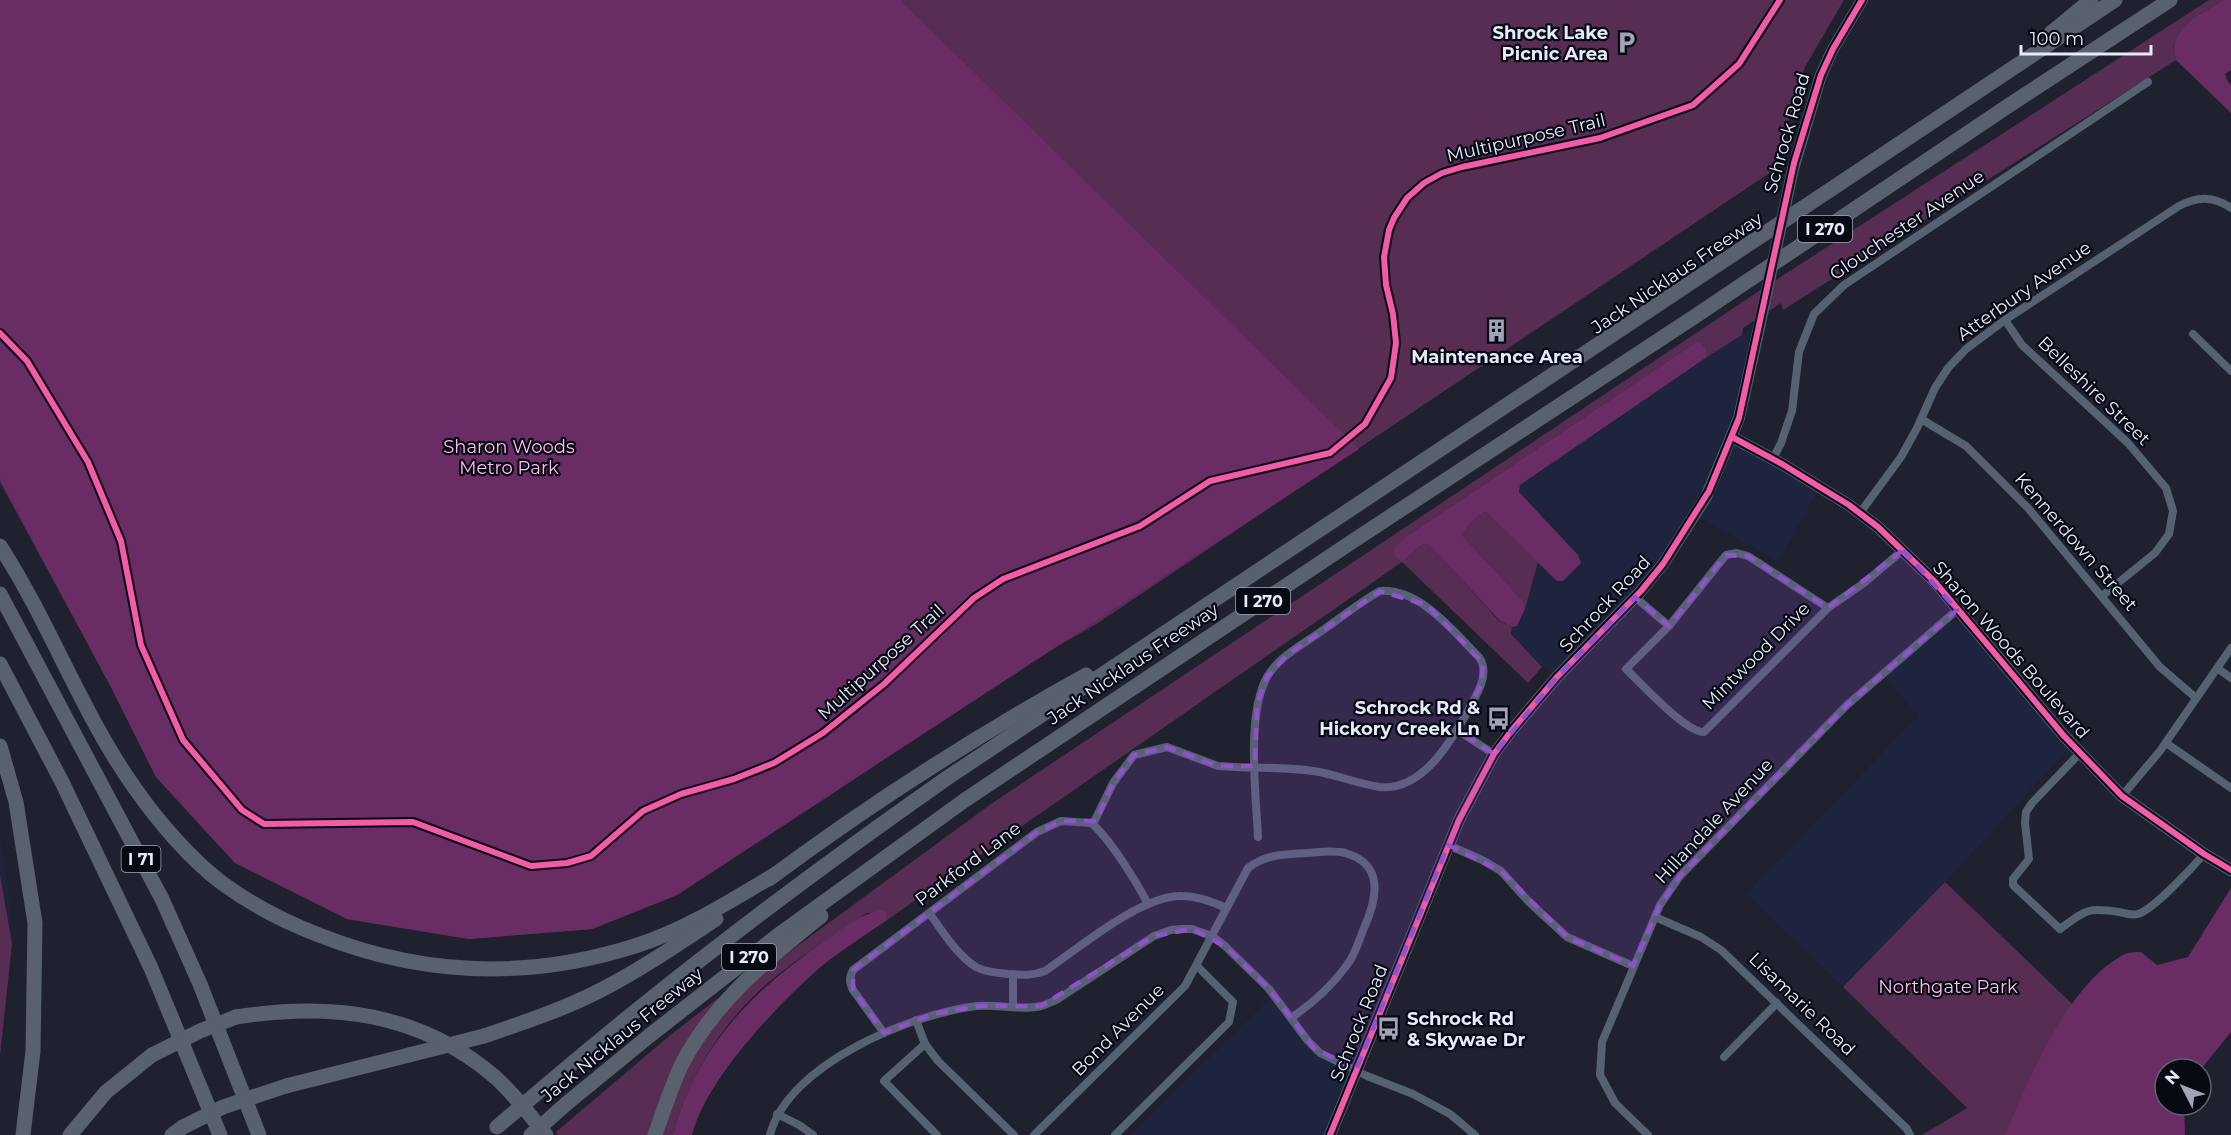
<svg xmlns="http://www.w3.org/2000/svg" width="2231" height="1135" viewBox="0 0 2231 1135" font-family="Montserrat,sans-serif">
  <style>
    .built { fill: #1e233e }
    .green { fill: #572d53 }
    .forest { fill: #692d64 }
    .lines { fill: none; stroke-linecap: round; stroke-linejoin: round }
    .street { stroke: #546271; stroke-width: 8 }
    .secondary { stroke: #4d5c6b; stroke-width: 12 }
    .highway { stroke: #58616d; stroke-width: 15 }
    .secondary-bridge { stroke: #4d5c6b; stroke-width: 12 }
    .highway-bridge { stroke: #58616d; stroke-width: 15 }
    .cycleway-casing { stroke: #070913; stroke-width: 10 }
    .cycleway { stroke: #f35aa7; stroke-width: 6 }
    .marked { fill: #9052cb; fill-opacity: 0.2; stroke: #9052cb; stroke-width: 4.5; stroke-dasharray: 12 8; stroke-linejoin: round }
    .labels { text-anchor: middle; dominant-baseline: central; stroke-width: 4.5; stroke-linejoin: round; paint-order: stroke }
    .shield { fill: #070913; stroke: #a3a7b5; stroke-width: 1.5 }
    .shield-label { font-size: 16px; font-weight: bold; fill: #e6ebfb }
    .poi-label { font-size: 18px; font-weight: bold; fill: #e6ebfb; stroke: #070913; text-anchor: end }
    .street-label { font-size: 18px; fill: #e6ebfb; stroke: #070913 }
    .park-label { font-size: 18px; fill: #fabef0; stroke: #070913 }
  </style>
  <rect width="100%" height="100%" fill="#1f212f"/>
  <g class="built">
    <path d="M 1761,323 L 1733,440 L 1822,484 L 1778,562 L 1696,515 L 1664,560 L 1555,680 L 1511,634 L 1512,627 L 1517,626 L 1525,609 L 1538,562 L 1557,581 L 1578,555 L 1519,492 L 1520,485 L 1707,357 Z"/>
    <path d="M 1964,619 L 2072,746 L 1945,882 L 1843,987 L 1746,894 L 1918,716 L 1884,676 L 1951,621 Z"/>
    <path d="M 0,837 L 8,884 L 12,944 L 0,1056 Z"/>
    <path d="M 1274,994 L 1311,1044 L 1354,1069 L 1328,1135 L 1131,1135 Z"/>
  </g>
  <g class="green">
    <path d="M 0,0 L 1844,0 L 1805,67 L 1788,123 L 1777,168 L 1098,623 L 978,692 L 835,792 L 677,895 L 592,929 L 469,939 L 347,919 L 235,863 L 156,777 L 111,687 L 0,482 Z"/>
    <path d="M 2209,0 L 2224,0 C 2200,15 2167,26 2176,60 L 1783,310 L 1781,303 L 1743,328 L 1742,335 L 1707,357 L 1706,348 L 1695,343 L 1407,536 L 1402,562 L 1423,544 L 1429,543 L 1499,621 L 1512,627 L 1511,634 L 1542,667 L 1528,683 L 1402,562 L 887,920 L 886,912 L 867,913 C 834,935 800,956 769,982 C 723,1021 688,1077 673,1135 L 660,1135 L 682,1074 L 712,1026 L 753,982 L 789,952 L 991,804 L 1759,291 Z"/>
    <path d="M 1486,512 L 1538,562 L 1525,609 L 1524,602 L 1463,536 C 1466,527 1475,514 1486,512 Z"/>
    <path d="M 0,875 L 12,944 L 0,1056 Z"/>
    <path d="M 1945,882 L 2114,1044 L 2023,1135 L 1922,1135 L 1967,1108 L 1843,987 Z"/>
    <path d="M 718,998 L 720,1001 L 650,1135 L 558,1135 L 556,1132 L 668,1037 Z"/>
  </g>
  <g class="forest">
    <path d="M 0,0 L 904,0 L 902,2 L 1359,449 L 677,895 L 592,929 L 469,939 L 347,919 L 235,863 L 156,777 L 111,687 L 0,479 Z"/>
    <path d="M 2224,0 L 2231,0 L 2231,70 L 2225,74 L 2227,80 L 2231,85 L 2231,113 L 2176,60 C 2167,26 2200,15 2224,0 Z"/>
    <path d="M 1695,343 L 1700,343 L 1706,348 L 1707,357 L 1520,485 L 1519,492 L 1578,555 L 1581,563 L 1563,581 L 1557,581 L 1486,512 C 1476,514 1466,527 1463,536 L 1524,602 L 1525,609 L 1517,626 L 1512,627 L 1500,621 L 1429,544 L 1423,544 L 1402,562 L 1395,556 L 1394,549 L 1407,536 Z"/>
    <path d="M 2231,888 L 2231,1032 L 2201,1069 L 2165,1069 L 2165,1105 L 2184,1105 L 2185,1135 L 2005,1135 C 2029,1079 2067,985 2123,955 C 2128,952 2135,952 2141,952 L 2157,965 L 2188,957 Z"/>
    <path d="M 881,910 L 886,912 L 887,920 C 866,935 843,949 823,965 C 779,1003 706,1079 692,1135 L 673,1135 C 696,1047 753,990 826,940 C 844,928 860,914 881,910 Z"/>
  </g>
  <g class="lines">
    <g class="street">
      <path d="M 2005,320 L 2022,345 L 2128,443 L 2166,488 L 2173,511 L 2169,534 L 2155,553 L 2102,596"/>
      <path d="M 2193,334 L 2231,371"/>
      <path d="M 1921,419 L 1966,446 L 2028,508 L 2160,667 L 2196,698"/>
      <path d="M 1773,459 L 1781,443 L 1792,411 L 1799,352 L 1814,314 L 1844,285 L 2148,82"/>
      <path d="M 1860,513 L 1901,457 L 1917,428 L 1935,388 L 1948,368 L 1966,349 L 2005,320 L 2179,206 C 2198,196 2213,196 2231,208"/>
      <path d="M 1635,597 L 1669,626"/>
      <path d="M 1828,608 L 1748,556 L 1737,553 L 1726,555 L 1669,626 L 1626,669 C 1642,684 1685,732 1704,732 L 1828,608 L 1864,583 L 1903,550"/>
      <path d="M 2217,668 L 2231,678"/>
      <path d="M 1457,730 L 1494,754"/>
      <path d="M 2166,743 L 2231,788"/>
      <path d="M 2080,753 L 2032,803 L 2026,812 L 2025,823 L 2029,859 L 2013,879 L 2013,885 L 2060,929 C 2086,910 2087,907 2119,912 C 2125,913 2132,916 2138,914 C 2154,909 2192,868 2204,854"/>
      <path d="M 2122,796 L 2160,751 L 2231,648"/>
      <path d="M 1093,824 L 1113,783 L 1134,755 L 1167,747 L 1218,766 C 1250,769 1281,766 1313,771 C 1336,774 1357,784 1380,787 C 1422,791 1450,743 1468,711 C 1476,695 1491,674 1479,657 C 1453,631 1420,588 1380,591 C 1360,602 1342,617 1323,630 C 1304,644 1279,656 1267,677 C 1246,715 1256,794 1258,837"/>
      <path d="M 1448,845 L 1482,860 L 1501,871 L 1529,902 L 1567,937 L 1633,966"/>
      <path d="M 930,914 C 943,932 957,955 976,967 C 985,972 998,973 1008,974 C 1022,975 1032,976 1045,971 C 1079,948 1141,895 1182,896 C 1197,896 1213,902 1226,908"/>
      <path d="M 1655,917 L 1701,937 L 1721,950 L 1907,1129 L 1910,1135"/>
      <path d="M 1013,1007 L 1013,974"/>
      <path d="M 916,1020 L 925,1044 L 938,1061 L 1014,1135"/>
      <path d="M 884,1033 L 853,990 C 849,982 849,978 853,970 L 1037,832 L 1061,821 L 1091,823 C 1109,837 1137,883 1148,904"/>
      <path d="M 925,1044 L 884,1081 L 937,1135"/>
      <path d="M 1724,1057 L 1777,1003"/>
      <path d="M 777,1114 L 799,1125 L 813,1135"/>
      <path d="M 770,1135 C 788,1064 911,1014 977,1006 C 998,1004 1021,1011 1041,1006 C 1047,1005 1053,1001 1058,999 L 1154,936 L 1171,930 L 1182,929 L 1192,929 L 1212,936 L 1225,946 L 1269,989 L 1308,1041 L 1320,1053 L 1367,1076 L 1413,1094 L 1450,1114 L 1475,1135"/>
      <path d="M 1034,1135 L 1185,986 L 1248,868 C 1266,854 1286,854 1308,853 C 1320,852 1333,850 1345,853 C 1385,864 1377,899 1364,928 C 1359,940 1355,955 1347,965 C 1331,987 1313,1003 1291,1018"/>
      <path d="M 1115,1135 L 1229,1022 L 1233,1002 L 1197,966"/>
      <path d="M 1648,1135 L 1615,1103 L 1600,1075 L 1602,1042 L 1660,905 L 1680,876 L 1847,705 L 1957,610"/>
    </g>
    <g class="secondary">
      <path d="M 1793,169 L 1821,75 L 1833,49 L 1862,0"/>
      <path d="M 1732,437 L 1782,464 L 1849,505 L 1878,527 L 1935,582 L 2064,736 L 2122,796 L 2204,854 L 2231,870"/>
      <path d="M 1330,1135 L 1459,820 L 1494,754 L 1512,730 L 1557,677 L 1641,591 L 1663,564 L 1706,497 L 1739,418 L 1757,337"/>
    </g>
    <g class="highway">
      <path d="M 2051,33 L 2091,0"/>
      <path d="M 0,546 C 50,623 81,712 134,787 C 157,820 190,859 222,883 C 252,905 285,922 319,935 C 425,977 530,980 638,945 C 687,929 732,900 776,874"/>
      <path d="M 0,594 L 162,899 L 200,984 L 259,1135"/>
      <path d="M 0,664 L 62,782 L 151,968 L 220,1135"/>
      <path d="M 0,746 L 16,802 L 35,923 L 33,1051 L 23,1135"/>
      <path d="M 769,879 C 870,804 976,736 1086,675"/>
      <path d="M 236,1017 C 331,1002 419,1012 495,1077 C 514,1094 530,1115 546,1135"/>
      <path d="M 484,1036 C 522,1023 562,1010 599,991 C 640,970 678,944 716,919"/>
      <path d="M 550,1082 C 677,974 810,874 947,778 L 2115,0"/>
      <path d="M 286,1086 L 409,1055"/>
      <path d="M 566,1104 L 649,1036 L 781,933 L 965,800 L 1353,541 L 1694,317 L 2011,104 L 2170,0"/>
      <path d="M 70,1135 L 106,1092 L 152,1055"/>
      <path d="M 172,1135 L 183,1127"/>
      <path d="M 655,1135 C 663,1112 671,1088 681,1066 C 712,1004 768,958 821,916"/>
    </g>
    <path class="secondary-bridge" d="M 1757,337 L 1793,169"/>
    <g class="highway-bridge">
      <path d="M 152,1055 L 200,1031 L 236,1017"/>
      <path d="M 409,1055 L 484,1036"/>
      <path d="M 183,1127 L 223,1107 L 286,1086"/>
      <path d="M 497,1127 L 550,1082"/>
      <path d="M 531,1135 L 566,1104"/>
    </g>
    <defs>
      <g id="cycleway">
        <path d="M 0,333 L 27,361 L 88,462 L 121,541 L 141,645 L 183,740 L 242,810 L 264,824 L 413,822 L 531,866 L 567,863 L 591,856 L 643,811 L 681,794 L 734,779 L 774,763 L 823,733 L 884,684 L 974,598 L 1003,579 L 1140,526 L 1210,481 L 1330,453 L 1365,424 L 1391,378 L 1396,343 L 1393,314 L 1386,285 L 1384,257 L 1389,230 L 1394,218 L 1407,198 L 1424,183 L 1442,173 L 1462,167 L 1600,138 L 1693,105 L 1739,64 L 1780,0"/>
        <path d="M 1732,437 L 1782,464 L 1849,505 L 1878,527 L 1935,582 L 2064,736 L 2122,796 L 2204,854 L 2231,870"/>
        <path d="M 1330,1135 L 1459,820 L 1494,754 L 1512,730 L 1557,677 L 1641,591 L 1663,564 L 1709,491 L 1739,418 L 1794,163 L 1821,75 L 1833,49 L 1862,0"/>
      </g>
    </defs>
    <use href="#cycleway" class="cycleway-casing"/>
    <use href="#cycleway" class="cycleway"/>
  </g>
  <path class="marked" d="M 1903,550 L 1957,610 L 1847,705 L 1680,876 L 1660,905 L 1633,966 L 1567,937 L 1501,871 L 1448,845 L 1356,1070 L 1314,1048 L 1269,989 L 1225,946 L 1192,929 L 1154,936 L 1041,1006 L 979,1006 L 933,1014 L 884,1033 L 853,990 L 853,970 L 1037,832 L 1061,821 L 1096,821 L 1113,783 L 1134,755 L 1167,747 L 1218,766 L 1255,766 L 1257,704 L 1267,677 L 1287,655 L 1380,591 L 1427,605 L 1483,663 L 1481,685 L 1457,730 L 1494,754 L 1557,677 L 1635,597 L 1669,626 L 1726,555 L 1748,556 L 1828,608 Z"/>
  <defs>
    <symbol id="parking-bare" viewBox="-9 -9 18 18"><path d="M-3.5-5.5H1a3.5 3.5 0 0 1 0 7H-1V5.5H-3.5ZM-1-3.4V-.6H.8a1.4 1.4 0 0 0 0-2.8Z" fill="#a0a4b4" stroke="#070913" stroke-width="2.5" paint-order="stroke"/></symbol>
    <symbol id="building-bare" viewBox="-9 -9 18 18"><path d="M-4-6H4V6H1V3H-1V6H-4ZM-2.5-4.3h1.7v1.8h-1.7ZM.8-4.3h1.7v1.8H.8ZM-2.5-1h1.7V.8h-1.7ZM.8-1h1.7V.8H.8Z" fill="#a0a4b4" stroke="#070913" stroke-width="2.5" paint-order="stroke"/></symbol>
    <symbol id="bus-bare" viewBox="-9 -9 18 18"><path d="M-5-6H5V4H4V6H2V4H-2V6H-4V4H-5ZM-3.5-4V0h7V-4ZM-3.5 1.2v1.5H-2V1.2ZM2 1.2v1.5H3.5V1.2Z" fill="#a0a4b4" stroke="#070913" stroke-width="2.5" paint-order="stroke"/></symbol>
  </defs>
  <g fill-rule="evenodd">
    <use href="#parking-bare" x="1610" y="26" width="33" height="33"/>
    <use href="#building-bare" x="1480" y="314" width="33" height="33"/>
    <use href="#bus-bare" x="1482" y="702" width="33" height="33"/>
    <use href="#bus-bare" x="1372" y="1012" width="33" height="33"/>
  </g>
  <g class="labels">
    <g class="shield">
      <rect x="1798" y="216" width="54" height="26" rx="4.5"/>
      <rect x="1236" y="588" width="54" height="26" rx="4.5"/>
      <rect x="121.5" y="846" width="39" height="26" rx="4.5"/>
      <rect x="722" y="944" width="54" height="26" rx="4.5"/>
    </g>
    <g class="shield-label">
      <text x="1825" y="229">I 270</text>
      <text x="1263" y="601">I 270</text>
      <text x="141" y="859">I 71</text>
      <text x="749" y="957">I 270</text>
    </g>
    <g class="poi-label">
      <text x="1608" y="33">Shrock Lake<tspan x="1608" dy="21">Picnic Area</tspan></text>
      <text x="1497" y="357" text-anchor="middle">Maintenance Area</text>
      <text x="1480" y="708">Schrock Rd &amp;<tspan x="1480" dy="21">Hickory Creek Ln</tspan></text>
      <text x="1407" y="1019" text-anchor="start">Schrock Rd<tspan x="1407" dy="21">&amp; Skywae Dr</tspan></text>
    </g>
    <g class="street-label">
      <text transform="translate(1787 133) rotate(-74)">Schrock Road</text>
      <text transform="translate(1526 138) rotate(-13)">Multipurpose Trail</text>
      <text transform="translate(1907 225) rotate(-34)">Glouchester Avenue</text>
      <text transform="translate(1677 273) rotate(-34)">Jack Nicklaus Freeway</text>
      <text transform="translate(2024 291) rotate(-35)">Atterbury Avenue</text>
      <text transform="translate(2094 391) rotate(44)">Belleshire Street</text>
      <text transform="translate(2076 542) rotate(49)">Kennerdown Street</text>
      <text transform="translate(1605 604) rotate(-47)">Schrock Road</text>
      <text transform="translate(2011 650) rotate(49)">Sharon Woods Boulevard</text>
      <text transform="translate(1756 656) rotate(-45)">Mintwood Drive</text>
      <text transform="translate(881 662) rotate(-42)">Multipurpose Trail</text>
      <text transform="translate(1133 664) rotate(-34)">Jack Nicklaus Freeway</text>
      <text transform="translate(1714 821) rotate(-47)">Hillandale Avenue</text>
      <text transform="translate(968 864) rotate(-37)">Parkford Lane</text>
      <text transform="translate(1802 1004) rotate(44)">Lisamarie Road</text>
      <text transform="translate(1359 1023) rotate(-68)">Schrock Road</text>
      <text transform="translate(1118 1030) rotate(-45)">Bond Avenue</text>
      <text transform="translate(622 1035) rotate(-39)">Jack Nicklaus Freeway</text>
    </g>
    <g class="park-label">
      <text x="509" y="447">Sharon Woods<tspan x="509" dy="21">Metro Park</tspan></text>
      <text x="1948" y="987">Northgate Park</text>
    </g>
  </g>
  <g transform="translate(2183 1087) rotate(312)"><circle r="28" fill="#070913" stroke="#606370" stroke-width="1.5"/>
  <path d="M0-4.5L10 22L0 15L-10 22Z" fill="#a0a4b4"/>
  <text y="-9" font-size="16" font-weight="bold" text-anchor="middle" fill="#e6ebfb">N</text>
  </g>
  <path d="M2021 45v9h130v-9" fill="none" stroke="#e6ebfb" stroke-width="3"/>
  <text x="2030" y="45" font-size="18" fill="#e6ebfb" stroke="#070913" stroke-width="4.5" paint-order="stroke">100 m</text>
</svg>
